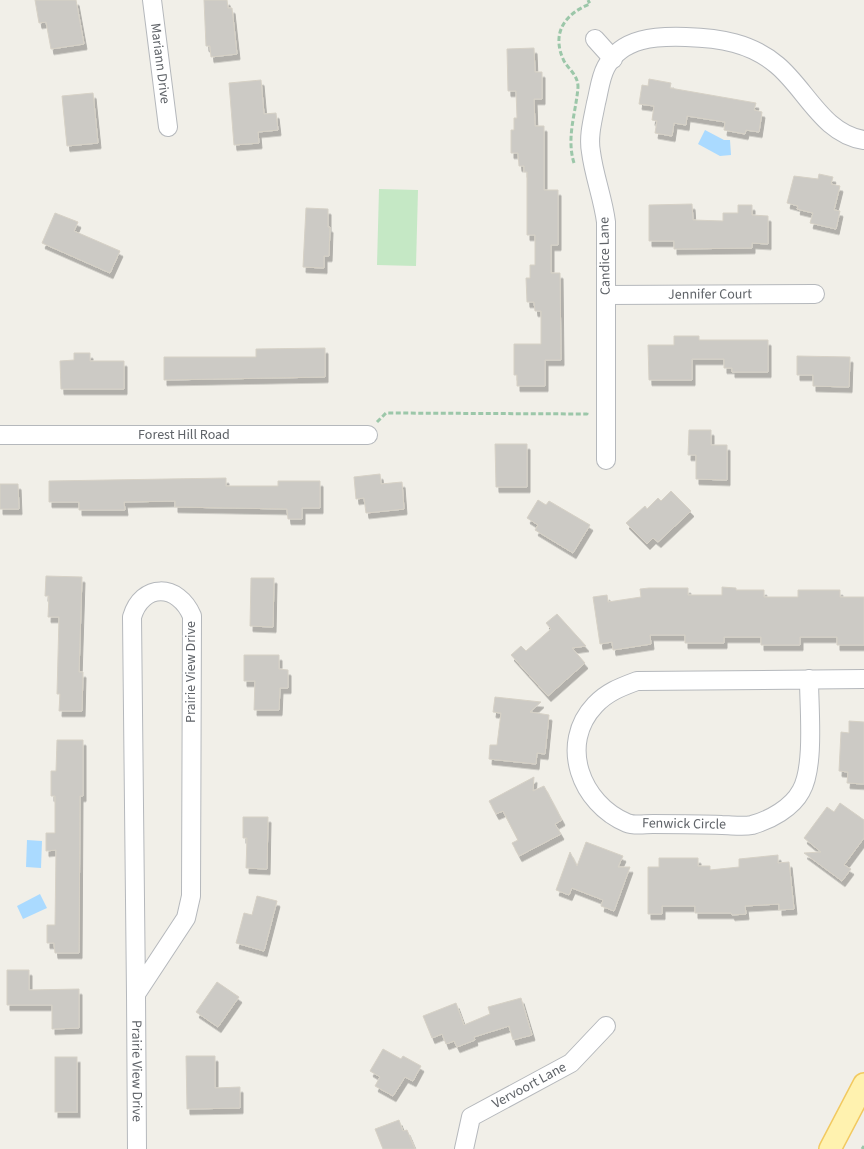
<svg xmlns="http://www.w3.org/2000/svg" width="864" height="1149" viewBox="0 0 864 1149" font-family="'Source Sans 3',sans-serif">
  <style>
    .green { fill: #c5e8c5 }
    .water { fill: #aadaff }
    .building { fill: #cccac5; stroke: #d6d1c6; filter: url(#shadow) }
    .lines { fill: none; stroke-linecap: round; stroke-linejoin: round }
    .minor-casing { stroke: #b5b8bc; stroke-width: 20 }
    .major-casing { stroke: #f2c960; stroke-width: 24 }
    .path { stroke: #9cc7a9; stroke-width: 3; stroke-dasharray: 5 2.5; stroke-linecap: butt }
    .minor { stroke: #fff; stroke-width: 18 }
    .major { stroke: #fff2af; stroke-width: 21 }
    .labels { text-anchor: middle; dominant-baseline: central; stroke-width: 4.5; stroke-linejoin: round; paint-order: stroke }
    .street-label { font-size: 14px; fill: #5f6368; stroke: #fff }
  </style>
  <defs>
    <filter id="shadow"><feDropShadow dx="3" dy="5.5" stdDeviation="0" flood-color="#0004"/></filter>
  </defs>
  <rect width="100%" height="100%" fill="#f1efe8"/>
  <path class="green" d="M 379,189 L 418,190 L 416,266 L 377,265 Z"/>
  <g class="water">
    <path d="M 705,130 L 724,140 L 730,140 L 731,155 L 720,156 L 698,144 Z"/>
    <path d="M 27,840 L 42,841 L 41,868 L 26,867 Z"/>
    <path d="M 40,894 L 47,908 L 23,919 L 17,906 Z"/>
  </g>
  <g class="building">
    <path d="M 35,0 L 76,0 L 84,44 L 51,49 L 46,22 L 39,23 Z"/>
    <path d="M 204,0 L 227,0 L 228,8 L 232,8 L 237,54 L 211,57 L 210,46 L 206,46 Z"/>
    <path d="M 534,48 L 535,72 L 542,72 L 542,99 L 534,99 L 535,126 L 544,126 L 544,190 L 558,190 L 558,245 L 551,245 L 551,273 L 560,273 L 561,360 L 545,360 L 545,386 L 517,386 L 517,375 L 514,375 L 514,344 L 541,344 L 541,311 L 535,311 L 534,302 L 527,302 L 526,278 L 530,278 L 530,265 L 535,265 L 535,235 L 527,235 L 527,172 L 524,172 L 524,166 L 519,166 L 518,153 L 511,153 L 511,130 L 514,130 L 514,118 L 517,118 L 516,91 L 508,91 L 507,49 Z"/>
    <path d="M 649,79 L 671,83 L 670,88 L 756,103 L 754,110 L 762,112 L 759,132 L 746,130 L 745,134 L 724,130 L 725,122 L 687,116 L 686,125 L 674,123 L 672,136 L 655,133 L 657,121 L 652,120 L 654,106 L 639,104 L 642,85 L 648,86 Z"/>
    <path d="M 261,80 L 264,114 L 276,113 L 278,130 L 258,132 L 259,143 L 234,145 L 229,83 Z"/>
    <path d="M 93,93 L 98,143 L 67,146 L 62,96 Z"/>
    <path d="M 819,174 L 833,177 L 831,184 L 840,186 L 834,210 L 840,211 L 836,229 L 810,223 L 813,213 L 797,209 L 798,206 L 787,203 L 794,176 L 818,179 Z"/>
    <path d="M 692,204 L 693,220 L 723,221 L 723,213 L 738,213 L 738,205 L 752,205 L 752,215 L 768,216 L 768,244 L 752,243 L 752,248 L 674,249 L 674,241 L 649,241 L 649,205 Z"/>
    <path d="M 306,208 L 328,209 L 328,227 L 330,227 L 329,256 L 324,256 L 324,268 L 303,267 Z"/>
    <path d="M 55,213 L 78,222 L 74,231 L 120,251 L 110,273 L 42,243 Z"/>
    <path d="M 674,336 L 699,336 L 699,340 L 768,340 L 768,372 L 732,372 L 732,368 L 724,368 L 724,359 L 692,359 L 692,380 L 649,380 L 648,345 L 674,345 Z"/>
    <path d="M 325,348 L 325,377 L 164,380 L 164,357 L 256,357 L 256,349 Z"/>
    <path d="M 74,353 L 90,353 L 90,361 L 124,361 L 124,389 L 61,389 L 60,361 L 74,360 Z"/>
    <path d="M 797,356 L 850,357 L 849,387 L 813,386 L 813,375 L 797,375 Z"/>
    <path d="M 689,430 L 711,430 L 711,445 L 727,445 L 727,480 L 696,479 L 696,455 L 688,455 Z"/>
    <path d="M 495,444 L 527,444 L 527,487 L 496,487 Z"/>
    <path d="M 380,474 L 381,484 L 402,482 L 404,509 L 366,513 L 364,498 L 356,499 L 354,477 Z"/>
    <path d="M 226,478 L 226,486 L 278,486 L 278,481 L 320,481 L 320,508 L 302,508 L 302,519 L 288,519 L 287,509 L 175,507 L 175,501 L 124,502 L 125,510 L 79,510 L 79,502 L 49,502 L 49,481 Z"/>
    <path d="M 0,484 L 18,484 L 19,509 L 0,509 Z"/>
    <path d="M 671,491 L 691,511 L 658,542 L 653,538 L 647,544 L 626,523 L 645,506 L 647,509 L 658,498 L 661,501 Z"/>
    <path d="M 538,500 L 546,505 L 549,501 L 590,525 L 573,553 L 535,530 L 538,525 L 527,518 Z"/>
    <path d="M 46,576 L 82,577 L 79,672 L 83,672 L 82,711 L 59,711 L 60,694 L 57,694 L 59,617 L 48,617 L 49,596 L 45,596 Z"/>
    <path d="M 251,578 L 274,578 L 273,627 L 250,626 Z"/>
    <path d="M 722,587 L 736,588 L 736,590 L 764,590 L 764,597 L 798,597 L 798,590 L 840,590 L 840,597 L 864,597 L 864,645 L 837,645 L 837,637 L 800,637 L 800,645 L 761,645 L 761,637 L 724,637 L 724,643 L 685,643 L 685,635 L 650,635 L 651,644 L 613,650 L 612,642 L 600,644 L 593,597 L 607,595 L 608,602 L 641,597 L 640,589 L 649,588 L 688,588 L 688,595 L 722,595 Z"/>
    <path d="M 557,614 L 586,646 L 572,648 L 585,663 L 548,696 L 511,655 L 521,646 L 526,651 L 551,629 L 546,623 Z"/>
    <path d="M 244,655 L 279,655 L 279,669 L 288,670 L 288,688 L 280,688 L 279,710 L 254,710 L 255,681 L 244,681 Z"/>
    <path d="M 495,697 L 541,702 L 530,712 L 549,715 L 545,754 L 537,753 L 536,764 L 489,759 L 490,745 L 497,745 L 501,713 L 493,712 Z"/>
    <path d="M 849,721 L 864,722 L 864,784 L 847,783 L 848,772 L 839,771 L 841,732 L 849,733 Z"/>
    <path d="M 57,740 L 83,740 L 83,796 L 80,796 L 79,953 L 55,953 L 54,943 L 47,943 L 47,925 L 55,925 L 56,850 L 46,851 L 46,833 L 55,833 L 55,796 L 51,796 L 51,771 L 56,771 Z"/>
    <path d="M 534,777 L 533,791 L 544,786 L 562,820 L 555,824 L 561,834 L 519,856 L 512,843 L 518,840 L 503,811 L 496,814 L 489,801 Z"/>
    <path d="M 840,803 L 864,820 L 864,838 L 844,865 L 851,869 L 842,881 L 804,853 L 821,852 L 804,838 L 827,807 L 834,812 Z"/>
    <path d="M 243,817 L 268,817 L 267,869 L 246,868 L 247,838 L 243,838 Z"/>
    <path d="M 586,842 L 623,856 L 618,867 L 630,867 L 614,911 L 601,906 L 603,900 L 572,888 L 569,895 L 556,890 L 570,852 L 577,866 Z"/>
    <path d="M 778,855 L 778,863 L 789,862 L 794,909 L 779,910 L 779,904 L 745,906 L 746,914 L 732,915 L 731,913 L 695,913 L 695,906 L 662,906 L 662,914 L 648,914 L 648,867 L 659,867 L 659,858 L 698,858 L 698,866 L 710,866 L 710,870 L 739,867 L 739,859 Z"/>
    <path d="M 257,896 L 277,901 L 264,951 L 236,943 L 244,913 L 252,915 Z"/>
    <path d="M 7,970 L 29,970 L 29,990 L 79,989 L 79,1028 L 52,1029 L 52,1005 L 7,1005 Z"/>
    <path d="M 217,982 L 239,997 L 218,1027 L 196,1012 Z"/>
    <path d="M 521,998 L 532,1035 L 513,1040 L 509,1026 L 474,1037 L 475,1040 L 457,1047 L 454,1041 L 446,1044 L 442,1034 L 432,1038 L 423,1016 L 456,1003 L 464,1025 L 490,1014 L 488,1007 Z"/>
    <path d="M 383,1049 L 401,1059 L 403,1056 L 421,1066 L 413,1081 L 405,1077 L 393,1096 L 375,1086 L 380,1077 L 370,1071 Z"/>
    <path d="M 186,1056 L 215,1056 L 215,1088 L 240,1087 L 240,1108 L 187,1109 Z"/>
    <rect x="55" y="1057" width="22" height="55"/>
    <path d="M 399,1120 L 403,1131 L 407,1130 L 415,1149 L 383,1149 L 375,1129 Z"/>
  </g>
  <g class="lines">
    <defs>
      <g id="minor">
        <path id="s1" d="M 152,0 L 168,127"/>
        <path d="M 595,39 L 613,59"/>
        <path id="s2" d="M 606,295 L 815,294"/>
        <path id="s3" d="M 0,435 L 368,435"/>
        <path d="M 606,460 L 606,222 C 603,198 594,176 591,152 C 588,136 593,119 596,103 C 599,92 600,78 606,67 C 622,37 657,36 686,37 C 720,38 751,43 777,65 C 806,89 823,134 864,140"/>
        <path d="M 809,679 C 809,708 815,767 801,791 C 792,808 770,820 752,825 C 743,827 731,825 722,825 C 699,824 676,824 653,824 C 645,824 634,826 627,823 C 581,804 558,744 595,705 C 607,692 621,687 637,681 L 864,679"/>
        <path id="s4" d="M 136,994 L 132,617 C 142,583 178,583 192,616 L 191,896 L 186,918 L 136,994 L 137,1149"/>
        <path id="s5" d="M 464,1149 L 471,1117 L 571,1063 L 606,1026"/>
      </g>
      <path id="major" d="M 830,1149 L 864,1084"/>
    </defs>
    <use href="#minor" class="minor-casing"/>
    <use href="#major" class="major-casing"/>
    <g class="path">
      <path d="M 574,163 C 566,137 576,113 578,87 C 578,75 569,70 564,61 C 551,34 564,14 590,4 L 588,0"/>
      <path d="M 377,422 L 386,413 L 587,414 L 587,412"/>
      <path d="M 862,1149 L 864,1146"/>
    </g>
    <use href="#minor" class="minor"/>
    <use href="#major" class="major"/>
  </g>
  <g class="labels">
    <g class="street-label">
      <text stroke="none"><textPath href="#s1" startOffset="64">Mariann Drive</textPath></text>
      <text transform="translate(605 256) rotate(-91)">Candice Lane</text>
      <text stroke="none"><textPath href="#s2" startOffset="104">Jennifer Court</textPath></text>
      <text stroke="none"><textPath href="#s3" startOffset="184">Forest Hill Road</textPath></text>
      <text transform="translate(191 672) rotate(-90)">Prairie View Drive</text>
      <text transform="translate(684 824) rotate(1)">Fenwick Circle</text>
      <text stroke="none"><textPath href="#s4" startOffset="931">Prairie View Drive</textPath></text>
      <text stroke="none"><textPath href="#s5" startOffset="99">Vervoort Lane</textPath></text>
    </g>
  </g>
</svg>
